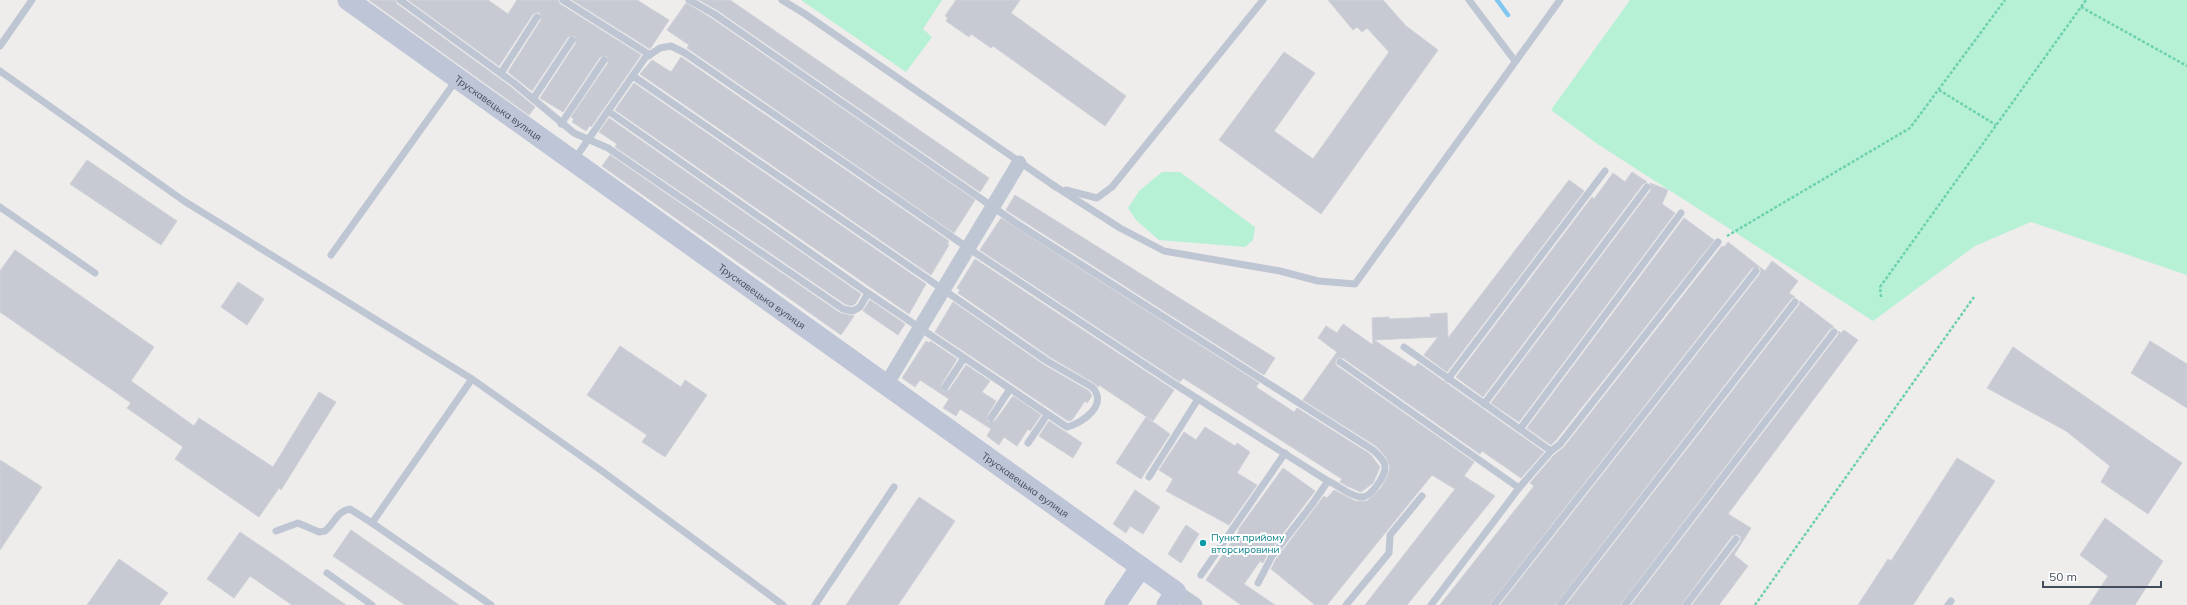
<svg xmlns="http://www.w3.org/2000/svg" width="2187" height="605" viewBox="0 0 2187 605" font-family="Mulish,sans-serif">
  <style>
    .green { fill: #b6f1d6 }
    .lines { fill: none; stroke-linecap: round; stroke-linejoin: round }
    .stream { stroke: #80c8f0; stroke-width: 4.5 }
    .building { fill: #c7cad2; stroke: #cfd1d8 }
    .path { stroke: #6dd0ae; stroke-width: 2.5; stroke-dasharray: 3 2; stroke-linecap: butt }
    .lane { stroke: #bec6d3; stroke-width: 7 }
    .street { stroke: #bec6d3; stroke-width: 15 }
    .secondary { stroke: #bdc5d7; stroke-width: 21 }
    .culture-dot { fill: #0f9aa8; stroke: #fff; stroke-width: 1.5 }
    .labels { text-anchor: middle; dominant-baseline: central; stroke-width: 4; stroke-linejoin: round; paint-order: stroke }
    .street-label { font-size: 10px; fill: #434c5a; stroke: #fff }
    .culture-label { font-size: 10px; fill: #0d838f; stroke: #fff; text-anchor: start }
  </style>
  <rect width="100%" height="100%" fill="#efecec"/>
  <g class="green">
    <path d="M 801,0 L 942,0 L 923,29 L 932,37 L 906,72 Z"/>
    <path d="M 1630,0 L 2187,0 L 2187,275 L 2031,222 L 1975,246 L 1873,321 L 1599,145 L 1551,110 Z"/>
    <path d="M 1162,172 L 1180,172 L 1255,227 L 1253,240 L 1245,247 L 1159,240 L 1137,221 L 1128,208 L 1139,191 Z"/>
  </g>
  <g class="lines">
    <path class="stream" d="M 1497,0 L 1508,15"/>
  </g>
  <g class="building">
    <path d="M 369,0 L 395,0 L 397,4 L 511,87 L 535,107 L 529,115 Z"/>
    <path d="M 408,0 L 488,0 L 508,14 L 517,0 L 558,0 L 560,4 L 641,55 L 591,127 L 590,125 L 586,131 L 572,122 L 574,119 L 571,117 L 608,63 L 607,56 L 600,57 L 563,112 L 540,98 L 576,43 L 575,36 L 568,37 L 532,91 L 508,72 L 541,20 L 540,13 L 537,12 L 533,14 L 499,66 Z"/>
    <path d="M 572,0 L 637,0 L 669,20 L 650,49 Z"/>
    <path d="M 699,0 L 730,0 L 989,178 L 980,192 L 717,10 Z"/>
    <path d="M 956,0 L 1020,0 L 1011,13 L 1126,96 L 1105,126 L 993,46 L 991,48 L 971,34 L 969,37 L 946,21 L 948,18 L 945,16 Z"/>
    <path d="M 1328,0 L 1383,0 L 1406,26 L 1438,50 L 1321,214 L 1219,140 L 1284,52 L 1315,73 L 1274,131 L 1313,159 L 1389,52 L 1367,28 L 1362,32 L 1357,27 L 1353,30 Z"/>
    <path d="M 686,3 L 711,18 L 975,200 L 954,233 L 687,48 L 689,45 L 667,30 Z"/>
    <path d="M 681,57 L 949,241 L 947,244 L 949,245 L 931,275 L 640,74 L 652,60 L 671,72 Z"/>
    <path d="M 634,83 L 926,284 L 909,314 L 615,110 Z"/>
    <path d="M 609,118 L 861,294 L 856,303 L 852,306 L 845,304 L 615,147 L 617,144 L 599,132 Z"/>
    <path d="M 610,155 L 840,313 L 854,316 L 841,335 L 602,166 Z"/>
    <path d="M 87,160 L 177,221 L 161,245 L 70,184 Z"/>
    <path d="M 1632,172 L 1647,182 L 1643,184 L 1483,397 L 1456,377 L 1592,197 L 1594,199 L 1613,173 L 1625,182 Z"/>
    <path d="M 1569,180 L 1584,191 L 1447,372 L 1424,355 L 1438,337 L 1374,340 L 1415,367 L 1418,363 L 1544,452 L 1521,478 L 1482,451 L 1480,454 L 1343,358 L 1338,358 L 1335,362 L 1337,366 L 1474,462 L 1464,476 L 1495,496 L 1407,605 L 1365,605 L 1455,489 L 1432,475 L 1327,605 L 1315,605 L 1271,569 L 1276,559 L 1324,496 L 1327,498 L 1334,490 L 1355,501 L 1367,501 L 1381,488 L 1387,477 L 1390,467 L 1386,457 L 1376,446 L 1303,400 L 1337,352 L 1318,338 L 1326,326 L 1337,333 L 1343,324 L 1373,345 L 1372,318 L 1389,317 L 1389,319 L 1431,317 L 1430,314 L 1447,313 L 1448,338 Z"/>
    <path d="M 1650,183 L 1668,190 L 1662,204 L 1675,213 L 1519,422 L 1491,403 L 1651,190 Z"/>
    <path d="M 1015,195 L 1275,358 L 1264,375 L 1006,210 Z"/>
    <path d="M 1001,218 L 1259,383 L 1256,387 L 1294,412 L 1297,408 L 1370,454 L 1380,467 L 1373,483 L 1361,492 L 1347,486 L 1340,482 L 1342,479 L 1183,378 L 1180,382 L 1171,376 L 980,250 Z"/>
    <path d="M 1684,218 L 1714,240 L 1556,440 L 1551,445 L 1527,428 Z"/>
    <path d="M 1728,242 L 1765,271 L 1772,261 L 1798,281 L 1789,293 L 1795,297 L 1791,299 L 1555,605 L 1500,605 L 1760,274 L 1761,270 L 1759,267 L 1752,268 L 1489,605 L 1440,605 L 1534,486 L 1530,483 L 1554,455 L 1564,447 L 1722,246 L 1724,247 Z"/>
    <path d="M 15,250 L 154,347 L 131,381 L 194,426 L 199,418 L 273,467 L 319,392 L 336,402 L 281,490 L 279,488 L 259,517 L 175,459 L 183,447 L 127,408 L 131,403 L 0,312 L 0,271 Z"/>
    <path d="M 975,259 L 1174,390 L 1153,421 L 1099,385 L 1098,387 L 1094,383 L 1050,357 L 958,293 L 960,290 L 957,288 Z"/>
    <path d="M 238,282 L 264,299 L 247,325 L 221,307 Z"/>
    <path d="M 870,300 L 905,324 L 898,335 L 863,311 Z"/>
    <path d="M 1800,301 L 1834,327 L 1830,329 L 1620,605 L 1566,605 L 1799,305 Z"/>
    <path d="M 953,302 L 1044,365 L 1089,391 L 1092,396 L 1087,403 L 1085,401 L 1072,420 L 1068,421 L 935,332 Z"/>
    <path d="M 1844,330 L 1858,340 L 1728,514 L 1751,528 L 1734,555 L 1748,566 L 1719,605 L 1692,605 L 1740,542 L 1741,537 L 1737,534 L 1732,536 L 1681,605 L 1631,605 L 1838,335 L 1839,331 L 1841,333 Z"/>
    <path d="M 926,341 L 929,343 L 930,341 L 957,359 L 941,385 L 943,391 L 949,390 L 966,365 L 990,381 L 982,392 L 996,401 L 987,416 L 988,422 L 995,421 L 1013,396 L 1041,415 L 1030,431 L 1028,429 L 1017,446 L 1004,437 L 999,445 L 987,436 L 991,429 L 960,409 L 956,416 L 943,408 L 949,399 L 920,380 L 915,387 L 902,378 Z"/>
    <path d="M 2150,341 L 2187,364 L 2187,408 L 2131,373 Z"/>
    <path d="M 620,346 L 681,387 L 685,380 L 707,395 L 665,457 L 642,442 L 647,435 L 587,395 Z"/>
    <path d="M 2013,347 L 2182,463 L 2148,514 L 2101,482 L 2110,466 L 2066,431 L 1987,388 Z"/>
    <path d="M 1146,417 L 1170,434 L 1141,479 L 1116,463 Z"/>
    <path d="M 1049,421 L 1082,443 L 1073,458 L 1039,436 Z"/>
    <path d="M 1205,427 L 1235,446 L 1237,443 L 1250,452 L 1237,473 L 1257,485 L 1229,525 L 1166,491 L 1173,479 L 1159,470 L 1184,432 L 1196,440 Z"/>
    <path d="M 1957,458 L 1995,481 L 1926,585 L 1913,605 L 1858,605 L 1888,559 L 1891,561 Z"/>
    <path d="M 0,460 L 42,487 L 0,550 Z"/>
    <path d="M 1283,468 L 1315,491 L 1268,553 L 1263,563 L 1260,561 L 1244,584 L 1275,605 L 1241,605 L 1206,580 L 1239,531 L 1238,530 Z"/>
    <path d="M 1135,490 L 1160,507 L 1143,534 L 1130,526 L 1126,533 L 1113,524 Z"/>
    <path d="M 919,497 L 955,521 L 898,605 L 846,605 Z"/>
    <path d="M 2105,518 L 2163,561 L 2135,605 L 2089,605 L 2108,576 L 2080,555 Z"/>
    <path d="M 1186,525 L 1199,534 L 1181,563 L 1168,554 Z"/>
    <path d="M 351,530 L 459,605 L 405,605 L 333,556 Z"/>
    <path d="M 240,532 L 277,557 L 346,605 L 292,605 L 250,576 L 234,598 L 207,579 Z"/>
    <path d="M 119,559 L 168,593 L 159,605 L 87,605 Z"/>
  </g>
  <g class="lines">
    <g class="path">
      <path d="M 2081,7 L 2187,66"/>
      <path d="M 1939,90 L 1996,125"/>
      <path d="M 1727,236 L 1910,128 L 2005,0"/>
      <path d="M 1881,297 L 1880,287 L 2086,0"/>
      <path d="M 1755,605 L 1974,297"/>
    </g>
    <g class="lane">
      <path d="M 400,0 L 514,83 L 574,133 L 608,148 L 843,309 L 853,311 L 860,307 L 868,293 L 608,111"/>
      <path d="M 563,0 L 650,55"/>
      <path d="M 689,0 L 714,14 L 1016,223 L 1373,450 C 1378,455 1385,460 1385,467 C 1385,476 1371,498 1361,497 C 1351,497 1338,485 1328,481"/>
      <path d="M 782,0 L 805,14 L 1056,187"/>
      <path d="M 1469,0 L 1515,61"/>
      <path d="M 0,46 L 32,0"/>
      <path d="M 0,71 L 184,201 L 472,379 L 602,471 L 783,605"/>
      <path d="M 501,73 L 537,17"/>
      <path d="M 633,76 L 1047,361 L 1092,387 C 1109,404 1083,423 1067,427 L 868,293"/>
      <path d="M 533,99 L 572,40"/>
      <path d="M 561,124 L 604,60"/>
      <path d="M 574,160 L 645,58 L 660,48 L 671,46 L 685,53 L 968,248 L 1168,380 L 1328,481 L 1313,503 L 1272,556 L 1258,583"/>
      <path d="M 1053,185 L 1120,228 L 1164,251 L 1280,271 L 1318,281 L 1355,284 L 1560,0"/>
      <path d="M 1066,190 L 1097,198 L 1112,187 L 1263,0"/>
      <path d="M 0,207 L 95,273"/>
      <path d="M 331,255 L 457,79"/>
      <path d="M 1404,347 L 1551,451"/>
      <path d="M 1340,362 L 1519,488"/>
      <path d="M 472,379 L 372,523 L 491,605"/>
      <path d="M 1448,379 L 1605,171"/>
      <path d="M 945,387 L 964,358"/>
      <path d="M 1484,404 L 1647,187"/>
      <path d="M 991,418 L 1010,389"/>
      <path d="M 1520,429 L 1681,213"/>
      <path d="M 1028,443 L 1047,415"/>
      <path d="M 1149,477 L 1198,399"/>
      <path d="M 276,531 L 298,523 L 319,532 L 325,531 C 334,524 337,511 350,509 L 372,523"/>
      <path d="M 327,573 L 372,605"/>
      <path d="M 1201,575 L 1285,453"/>
      <path d="M 815,605 L 894,487"/>
      <path d="M 1346,605 L 1389,553 L 1390,535 L 1422,496"/>
      <path d="M 1431,605 L 1519,488 L 1551,451 L 1560,444 L 1718,242"/>
      <path d="M 1494,605 L 1756,271"/>
      <path d="M 1560,605 L 1795,302"/>
      <path d="M 1625,605 L 1834,332"/>
      <path d="M 1686,605 L 1736,539"/>
      <path d="M 1948,605 L 1951,601"/>
    </g>
    <g class="street">
      <path d="M 886,385 L 1019,163"/>
      <path d="M 1176,592 L 1195,605"/>
    </g>
    <g class="secondary">
      <path id="s1" d="M 348,0 L 1176,592 L 1167,605"/>
      <path d="M 1115,605 L 1141,567"/>
    </g>
  </g>
  <circle class="culture-dot" cx="1203" cy="543" r="4"/>
  <g class="labels">
    <g class="street-label">
      <text stroke="none"><textPath href="#s1" startOffset="185">Трускавецька вулиця</textPath></text>
      <text stroke="none"><textPath href="#s1" startOffset="509">Трускавецька вулиця</textPath></text>
      <text stroke="none"><textPath href="#s1" startOffset="833">Трускавецька вулиця</textPath></text>
    </g>
    <g class="culture-label">
      <text x="1211" y="537">Пункт прийому<tspan x="1211" dy="12">вторсировини</tspan></text>
    </g>
  </g>
  <path d="M2043 581v6h118v-6" fill="none" stroke="#434c5a" stroke-width="2"/>
  <text x="2049" y="581" font-size="12" fill="#434c5a" stroke="#ffffff" stroke-width="3" paint-order="stroke">50 m</text>
</svg>
